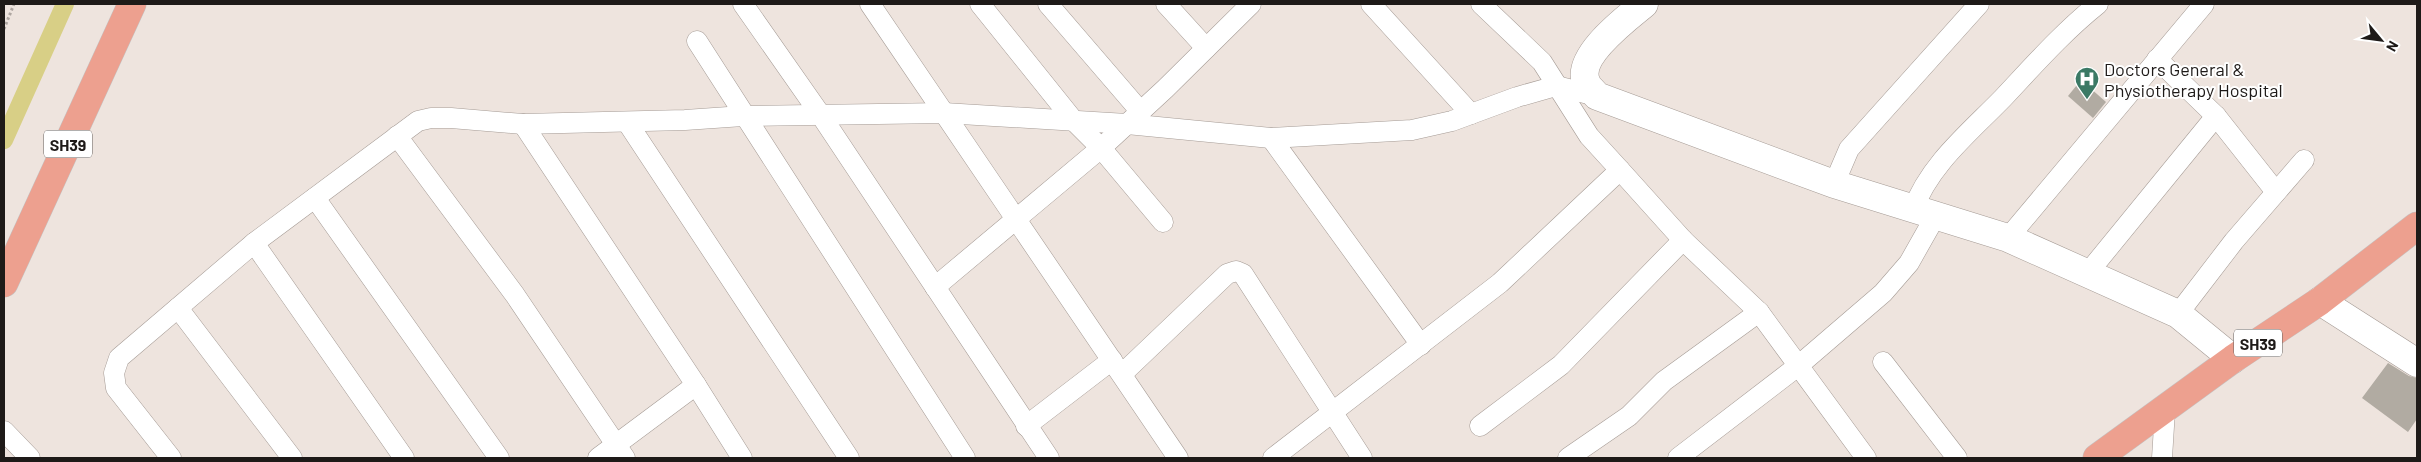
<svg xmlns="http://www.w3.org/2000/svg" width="2421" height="462" viewBox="0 0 2421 462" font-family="Barlow,sans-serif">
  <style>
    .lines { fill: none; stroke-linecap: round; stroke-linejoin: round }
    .canal { stroke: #d8cf86; stroke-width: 18 }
    .building { fill: #b1aba2 }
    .street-casing { stroke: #a59b95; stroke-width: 21 }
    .secondary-casing { stroke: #a59b95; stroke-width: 29 }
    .primary-casing { stroke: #c4c3c3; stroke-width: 29 }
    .path { stroke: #aea6a1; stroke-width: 3; stroke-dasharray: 2.5 2.5; stroke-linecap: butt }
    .street { stroke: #fff; stroke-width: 20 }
    .secondary { stroke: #fff; stroke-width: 28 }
    .primary { stroke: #eda08f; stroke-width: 28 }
    .labels { text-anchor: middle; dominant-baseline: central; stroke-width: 4; stroke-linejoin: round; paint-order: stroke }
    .shield { fill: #fff; stroke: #625f5d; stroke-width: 1 }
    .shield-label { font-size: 16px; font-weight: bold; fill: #1e1a18 }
    .poi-label { font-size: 18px; fill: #1e1a18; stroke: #fff; text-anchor: start }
  </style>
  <rect width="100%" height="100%" fill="#eee4de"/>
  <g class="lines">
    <path class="canal" d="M 4,140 L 65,4"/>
  </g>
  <g class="building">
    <path d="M 2081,80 L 2106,102 L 2093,118 L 2068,96 Z"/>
    <path d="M 2388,363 L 2409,376 L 2417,378 L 2417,419 L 2408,432 L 2362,398 Z"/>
  </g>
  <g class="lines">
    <defs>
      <g id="street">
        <path d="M 743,4 L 820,114 L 1049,458"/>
        <path d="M 870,4 L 1178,458"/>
        <path d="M 980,4 L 1074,121 L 1101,148 L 1163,222"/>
        <path d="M 1048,4 L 1141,112"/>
        <path d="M 1166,4 L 1206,48"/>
        <path d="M 1371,4 L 1471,114"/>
        <path d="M 1481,4 L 1542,62 L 1589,136 L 1620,170 L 1683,240 L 1759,312 L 1866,458"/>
        <path d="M 697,41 L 965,458"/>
        <path d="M 2157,59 L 2216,116 L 2276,192"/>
        <path d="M 627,122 L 849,458"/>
        <path d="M 523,124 L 696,385 L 742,458"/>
        <path d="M 397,136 L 515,295 L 625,458"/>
        <path d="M 1271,138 L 1421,345"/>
        <path d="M 1834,184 L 1849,149 L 1979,4"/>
        <path d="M 315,198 L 499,458"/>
        <path d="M 1913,210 C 1929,165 1970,132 2003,98 C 2034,65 2063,32 2098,4"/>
        <path d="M 2008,238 L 2204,4"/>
        <path d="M 254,243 L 404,458"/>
        <path d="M 2087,274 L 2216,116"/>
        <path d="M 935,287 L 1101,148 L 1165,89 L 1251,4"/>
        <path d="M 178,308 L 292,458"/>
        <path d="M 2178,314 L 2234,241 L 2304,160"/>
        <path d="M 1883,362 L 1957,458"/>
        <path d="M 1122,374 L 1227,274 L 1236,271 L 1243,274 L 1362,458"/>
        <path d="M 1026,426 L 1112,360"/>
        <path d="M 1480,426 L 1561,365 L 1683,240"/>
        <path d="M 4,431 L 30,458"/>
        <path d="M 171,458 L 116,388 L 114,373 L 119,358 L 254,243 L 418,121 L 431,118 L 451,118 L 523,124 L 685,120 L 743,116 L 944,113 L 1127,124 L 1271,138 L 1412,130 L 1452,121 L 1517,97 L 1556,86 L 1597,96"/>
        <path d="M 598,458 L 696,385"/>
        <path d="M 1273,458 L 1500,283 L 1620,170"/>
        <path d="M 1568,458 L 1629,416 L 1664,381 L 1759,312"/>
        <path d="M 1678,458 L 1798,366 L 1883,293 L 1909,263 L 1935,217"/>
        <path d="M 2162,458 L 2165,410"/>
      </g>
      <g id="secondary">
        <path d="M 1644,4 C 1627,18 1573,58 1587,84 C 1589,88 1594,92 1597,96 L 1834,184 L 2008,238 L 2178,314 L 2233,359"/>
        <path d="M 2320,301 L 2417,363"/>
      </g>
      <g id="primary">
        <path d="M 4,283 L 132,4"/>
        <path d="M 2097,458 L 2233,359 L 2320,301 L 2417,226"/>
      </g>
    </defs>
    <use href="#street" class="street-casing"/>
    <use href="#secondary" class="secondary-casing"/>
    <use href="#primary" class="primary-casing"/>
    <path class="path" d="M 4,29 L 14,4"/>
    <use href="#street" class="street"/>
    <use href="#secondary" class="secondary"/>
    <use href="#primary" class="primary"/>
  </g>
  <defs>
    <symbol id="hospital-pin" viewBox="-11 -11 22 30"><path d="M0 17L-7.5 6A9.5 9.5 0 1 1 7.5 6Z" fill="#3b7965" stroke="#fff"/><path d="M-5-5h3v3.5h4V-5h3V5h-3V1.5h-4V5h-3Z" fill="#fff"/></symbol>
  </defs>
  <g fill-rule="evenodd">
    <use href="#hospital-pin" x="2073" y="65" width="28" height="38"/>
  </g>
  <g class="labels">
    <g class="shield">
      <rect x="44" y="130.5" width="48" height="27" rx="4"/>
      <rect x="2234" y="329.5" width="48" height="27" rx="4"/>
    </g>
    <g class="shield-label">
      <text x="68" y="144">SH39</text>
      <text x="2258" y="343">SH39</text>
    </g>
    <g class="poi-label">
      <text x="2104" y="69">Doctors General &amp;<tspan x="2104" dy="21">Physiotherapy Hospital</tspan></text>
    </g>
  </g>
  <rect width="2421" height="462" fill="none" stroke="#1e1a18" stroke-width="10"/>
  <g transform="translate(2381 40) rotate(119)" stroke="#ffffff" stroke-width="4" paint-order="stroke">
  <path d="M0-4L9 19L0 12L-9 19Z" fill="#1e1a18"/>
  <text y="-8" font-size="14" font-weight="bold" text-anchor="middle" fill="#1e1a18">N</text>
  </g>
</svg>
